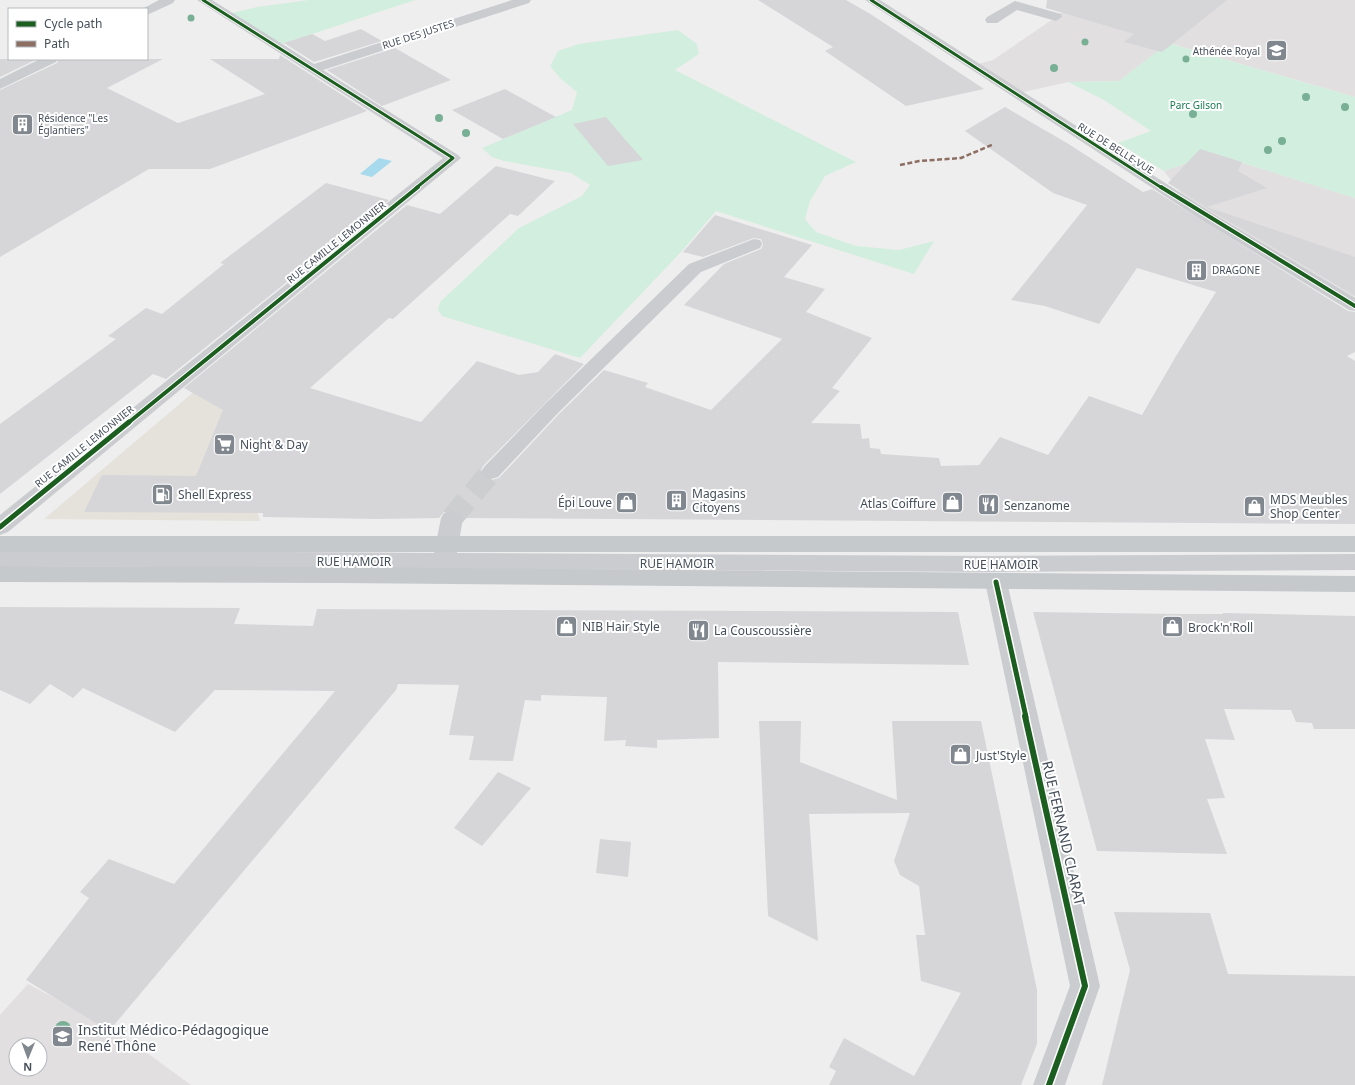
<svg xmlns="http://www.w3.org/2000/svg" width="1355" height="1085" viewBox="0 0 1355 1085" font-family="'Noto Sans',sans-serif">
  <style>
    .commercial { fill: #e4e2db }
    .education { fill: #e1dfe0; fill-rule: evenodd }
    .green { fill: #d2eede }
    .water { fill: #a6daec }
    .building { fill: #d6d6d9 }
    .lines { fill: none; stroke-linecap: round; stroke-linejoin: round }
    .minor-tunnel { stroke: #cdced0; stroke-width: 22; stroke-dasharray: 22 11; stroke-linecap: butt }
    .minor { fill: #cacccf; fill-rule: evenodd }
    .major { fill: #c5c9cc; fill-rule: evenodd }
    .quiet { stroke: #8d6e63; stroke-width: 2.5; stroke-dasharray: 5 2.5; stroke-linecap: butt }
    .cycleway-far3-casing { stroke: #fff; stroke-width: 4.5 }
    .cycleway-far2-casing { stroke: #fff; stroke-width: 6 }
    .cycleway-far1-casing { stroke: #fff; stroke-width: 8 }
    .cycleway-casing { stroke: #fff; stroke-width: 9 }
    .cycleway-far3 { stroke: #1b5e20; stroke-width: 3 }
    .cycleway-far2 { stroke: #1b5e20; stroke-width: 4 }
    .cycleway-far1 { stroke: #1b5e20; stroke-width: 5 }
    .cycleway { stroke: #1b5e20; stroke-width: 6 }
    .tree { fill: #78af95 }
    .labels { text-anchor: middle; dominant-baseline: central; stroke-width: 4; stroke-linejoin: round; paint-order: stroke }
    .far-street-label { font-size: 10px; fill: #454f5a; stroke: #fff }
    .far-poi-label { font-size: 10px; fill: #454f5a; stroke: #fff; text-anchor: start }
    .far-park-label { font-size: 10px; fill: #177b4d; stroke: #fff }
    .poi-label { font-size: 12px; fill: #454f5a; stroke: #fff; text-anchor: start }
    .street-label { font-size: 12px; fill: #454f5a; stroke: #fff }
    .near-street-label { font-size: 14px; fill: #454f5a; stroke: #fff }
    .near-poi-label { font-size: 14px; fill: #454f5a; stroke: #fff; text-anchor: start }
  </style>
  <rect width="100%" height="100%" fill="#efeeee"/>
  <path class="commercial" d="M 196,390 L 250,409 L 245,468 L 260,521 L 44,519 Z"/>
  <g class="education">
    <path d="M 1076,0 L 1355,0 L 1355,97 L 1169,43 L 1119,81 L 1068,82 L 1015,94 L 971,66 L 993,60 L 1056,17 Z"/>
    <path d="M 1214,154 L 1355,198 L 1355,306 L 1190,205 L 1164,171 Z"/>
    <path d="M 28,984 L 114,1029 L 191,1085 L 0,1085 L 0,1015 ZM 16,1045 L 40,1045 L 40,1069 L 16,1069 Z"/>
  </g>
  <g class="green">
    <path d="M 309,0 L 415,0 L 282,44 L 232,13 L 257,7 Z"/>
    <path d="M 678,30 L 697,44 L 699,54 L 675,70 L 856,162 L 825,176 L 810,201 L 805,219 L 816,232 L 856,246 L 899,250 L 934,241 L 914,274 L 716,211 L 683,250 L 580,358 L 442,316 L 438,310 L 440,302 L 519,228 L 582,196 L 590,185 L 571,173 L 504,161 L 492,157 L 482,148 L 572,110 L 577,92 L 561,79 L 550,66 L 558,51 L 579,44 Z"/>
    <path d="M 1168,43 L 1355,97 L 1355,198 L 1214,154 L 1164,171 L 1118,143 L 1151,131 L 1104,100 L 1068,82 L 1119,81 Z"/>
  </g>
  <path class="water" d="M 379,158 L 392,161 L 372,177 L 360,174 Z"/>
  <g class="building">
    <path d="M 758,0 L 846,0 L 872,15 L 984,89 L 906,106 L 825,51 L 833,47 Z"/>
    <path d="M 1047,0 L 1227,0 L 1162,52 L 1124,42 L 1134,34 L 1046,8 Z"/>
    <path d="M 361,29 L 382,41 L 314,62 L 284,43 L 312,34 L 325,41 Z"/>
    <path d="M 395,48 L 451,80 L 382,106 L 327,70 Z"/>
    <path d="M 280,55 L 367,111 L 210,169 L 149,169 L 0,257 L 0,90 L 57,63 L 59,59 L 163,59 L 107,88 L 178,123 L 265,94 L 210,59 L 279,59 Z"/>
    <path d="M 0,59 L 37,59 L 0,77 Z"/>
    <path d="M 505,89 L 556,117 L 503,139 L 452,110 Z"/>
    <path d="M 1005,107 L 1067,143 L 1143,192 L 1152,189 L 1348,311 L 1355,312 L 1355,352 L 1347,356 L 1355,361 L 1355,524 L 464,518 L 460,512 L 452,510 L 444,512 L 439,518 L 377,519 L 263,517 L 263,513 L 84,512 L 102,475 L 196,476 L 223,410 L 184,388 L 407,205 L 440,214 L 496,166 L 555,181 L 518,216 L 510,214 L 393,319 L 389,318 L 310,388 L 421,422 L 477,361 L 519,375 L 538,372 L 555,354 L 584,364 L 483,466 L 480,473 L 484,478 L 491,480 L 499,478 L 559,414 L 604,370 L 648,383 L 645,387 L 711,410 L 782,339 L 684,305 L 724,264 L 761,249 L 763,245 L 761,239 L 754,238 L 703,257 L 683,252 L 715,215 L 812,245 L 784,277 L 825,289 L 806,312 L 872,338 L 832,388 L 840,391 L 811,423 L 860,424 L 862,439 L 869,438 L 870,448 L 880,449 L 881,454 L 939,458 L 941,466 L 979,465 L 1000,437 L 1048,455 L 1089,396 L 1142,415 L 1176,356 L 1216,292 L 1137,268 L 1099,324 L 1045,306 L 1011,300 L 1087,205 L 1053,193 L 965,131 Z"/>
    <path d="M 606,117 L 623,137 L 643,160 L 608,166 L 573,124 Z"/>
    <path d="M 1200,149 L 1242,162 L 1238,171 L 1267,188 L 1207,207 L 1355,257 L 1355,296 L 1213,212 L 1168,183 Z"/>
    <path d="M 326,183 L 389,200 L 166,379 L 153,374 L 0,494 L 0,424 L 116,339 L 108,336 L 146,308 L 162,314 L 224,264 L 220,263 Z"/>
    <path d="M 0,607 L 240,608 L 234,624 L 313,626 L 317,609 L 958,612 L 969,665 L 718,662 L 719,738 L 657,740 L 657,748 L 625,746 L 626,740 L 604,741 L 607,697 L 541,695 L 541,701 L 525,700 L 513,761 L 469,760 L 474,736 L 449,735 L 459,685 L 398,684 L 396,690 L 109,1031 L 26,980 L 89,898 L 80,892 L 109,859 L 174,884 L 335,691 L 215,690 L 175,732 L 83,688 L 73,698 L 50,684 L 30,704 L 0,690 Z"/>
    <path d="M 1033,612 L 1180,614 L 1223,614 L 1223,613 L 1355,616 L 1355,729 L 1314,729 L 1312,723 L 1296,722 L 1291,710 L 1224,709 L 1235,740 L 1205,739 L 1225,798 L 1207,799 L 1227,854 L 1097,851 Z"/>
    <path d="M 759,721 L 801,721 L 800,762 L 897,800 L 892,721 L 981,721 L 1037,990 L 1037,1044 L 1021,1085 L 829,1085 L 836,1071 L 829,1067 L 844,1038 L 914,1076 L 961,993 L 921,981 L 916,935 L 925,935 L 919,886 L 900,875 L 894,861 L 910,813 L 809,814 L 818,941 L 768,916 Z"/>
    <path d="M 498,772 L 531,788 L 482,846 L 454,828 Z"/>
    <path d="M 600,839 L 631,842 L 628,877 L 596,873 Z"/>
    <path d="M 1114,912 L 1210,913 L 1228,974 L 1355,976 L 1355,1085 L 1102,1085 L 1130,970 Z"/>
  </g>
  <g class="lines">
    <path class="minor-tunnel" d="M 452,518 L 491,472"/>
    <g class="minor">
      <path d="M 159,0 L 175,0 L 173,3 L 147,15 L 147,9 L 142,9 Z"/>
      <path d="M 197,0 L 212,0 L 314,64 L 512,0 L 531,0 L 529,3 L 323,70 L 458,155 L 461,158 L 8,532 L 0,535 L 0,515 L 443,158 Z"/>
      <path d="M 865,0 L 880,0 L 1212,213 L 1355,298 L 1355,311 L 1349,310 L 1200,219 Z"/>
      <path d="M 1015,1 L 1061,14 L 1062,17 L 1056,21 L 1017,10 L 997,23 L 987,23 L 985,20 L 987,17 Z"/>
      <path d="M 40,59 L 58,59 L 56,62 L 0,89 L 0,79 Z"/>
      <path d="M 754,239 L 760,240 L 762,244 L 760,248 L 701,272 L 558,413 L 498,477 L 491,479 L 484,477 L 481,472 L 484,467 L 544,405 L 689,264 Z"/>
      <path d="M 452,511 L 460,513 L 463,518 L 457,553 L 991,556 L 1355,554 L 1355,570 L 991,572 L 0,566 L 0,550 L 434,553 L 441,518 L 444,513 Z"/>
      <path d="M 996,574 L 1004,576 L 1007,582 L 1100,986 L 1065,1085 L 1033,1085 L 1070,986 L 985,582 L 988,576 Z"/>
    </g>
    <g class="major">
      <rect x="0" y="536" width="1355" height="16"/>
      <path d="M 0,566 L 337,567 L 1355,576 L 1355,592 L 337,583 L 0,582 Z"/>
    </g>
    <path class="quiet" d="M 900,165 L 919,161 L 961,158 L 994,144"/>
    <defs>
      <g id="cycleway-far3">
        <path d="M 203,0 L 453,158 L 416,188"/>
        <path d="M 871,0 L 1162,188"/>
      </g>
      <g id="cycleway-far2">
        <path d="M 1161,187 L 1355,306"/>
        <path d="M 128,423 L 418,187"/>
      </g>
      <g id="cycleway-far1">
        <path d="M 0,527 L 129,422"/>
        <path d="M 996,582 L 1026,717"/>
      </g>
      <path id="cycleway" d="M 1025,716 L 1085,986 L 1049,1085"/>
    </defs>
    <use href="#cycleway-far3" class="cycleway-far3-casing"/>
    <use href="#cycleway-far2" class="cycleway-far2-casing"/>
    <use href="#cycleway-far1" class="cycleway-far1-casing"/>
    <use href="#cycleway" class="cycleway-casing"/>
    <use href="#cycleway-far3" class="cycleway-far3"/>
    <use href="#cycleway-far2" class="cycleway-far2"/>
    <use href="#cycleway-far1" class="cycleway-far1"/>
    <use href="#cycleway" class="cycleway"/>
  </g>
  <g class="tree">
    <circle cx="191" cy="18" r="3.5"/>
    <circle cx="1085" cy="42" r="3.5"/>
    <circle cx="1186" cy="59" r="3.5"/>
    <circle cx="1054" cy="68" r="4"/>
    <circle cx="1306" cy="97" r="4"/>
    <circle cx="1345" cy="107" r="4"/>
    <circle cx="1193" cy="114" r="4"/>
    <circle cx="439" cy="118" r="4"/>
    <circle cx="466" cy="133" r="4"/>
    <circle cx="1282" cy="141" r="4"/>
    <circle cx="1268" cy="150" r="4"/>
    <circle cx="63" cy="1029" r="8"/>
  </g>
  <defs>
    <symbol id="school-square" viewBox="-11 -11 22 22"><rect x="-9" y="-9" width="18" height="18" rx="4" fill="#80878e" stroke="#fff"/><path d="M0-5L7-2L0 1L-7-2ZM-4 1L0 2.5L4 1V4Q0 6-4 4Z" fill="#fff"/></symbol>
    <symbol id="building-square" viewBox="-11 -11 22 22"><rect x="-9" y="-9" width="18" height="18" rx="4" fill="#80878e" stroke="#fff"/><path d="M-4-6H4V6H1V3H-1V6H-4ZM-2.5-4.3h1.7v1.8h-1.7ZM.8-4.3h1.7v1.8H.8ZM-2.5-1h1.7V.8h-1.7ZM.8-1h1.7V.8H.8Z" fill="#fff"/></symbol>
    <symbol id="supermarket-square" viewBox="-11 -11 22 22"><rect x="-9" y="-9" width="18" height="18" rx="4" fill="#80878e" stroke="#fff"/><path d="M-6-5.5h2.5l.6 2H6L4.5 2H-2.5L-4.4-4H-6ZM-1.5 3.2a1.3 1.3 0 1 0 .1 0ZM3 3.2a1.3 1.3 0 1 0 .1 0Z" fill="#fff"/></symbol>
    <symbol id="fuel-square" viewBox="-11 -11 22 22"><rect x="-9" y="-9" width="18" height="18" rx="4" fill="#80878e" stroke="#fff"/><path d="M-5.5-6h7V0h2V4h1.3V-2.5L3-4.5l.8-.8L6-3V5H2.5V1h-1V6h-7ZM-4.2-4.7v3.2H.2V-4.7Z" fill="#fff"/></symbol>
    <symbol id="shop-square" viewBox="-11 -11 22 22"><rect x="-9" y="-9" width="18" height="18" rx="4" fill="#80878e" stroke="#fff"/><path d="M-5-2.5h2.3a2.7 3.5 0 0 1 5.4 0H5L5.5 6h-11ZM-1.5-2.5h3a1.5 2.3 0 0 0-3 0Z" fill="#fff"/></symbol>
    <symbol id="restaurant-square" viewBox="-11 -11 22 22"><rect x="-9" y="-9" width="18" height="18" rx="4" fill="#80878e" stroke="#fff"/><path d="M-5-6h1v4h1v-4h1v4h1v-4h1v5L-1.5 .5V6h-2V.5L-5-1ZM5-6V6H3V1.5H1.5Q1.5-4 5-6Z" fill="#fff"/></symbol>
  </defs>
  <g fill-rule="evenodd">
    <use href="#school-square" x="1264" y="38" width="25" height="25"/>
    <use href="#building-square" x="10" y="112" width="25" height="25"/>
    <use href="#building-square" x="1184" y="258" width="25" height="25"/>
    <use href="#supermarket-square" x="212" y="432" width="25" height="25"/>
    <use href="#fuel-square" x="150" y="482" width="25" height="25"/>
    <use href="#building-square" x="664" y="488" width="25" height="25"/>
    <use href="#shop-square" x="614" y="490" width="25" height="25"/>
    <use href="#shop-square" x="940" y="490" width="25" height="25"/>
    <use href="#restaurant-square" x="976" y="492" width="25" height="25"/>
    <use href="#shop-square" x="1242" y="494" width="25" height="25"/>
    <use href="#shop-square" x="554" y="614" width="25" height="25"/>
    <use href="#shop-square" x="1160" y="614" width="25" height="25"/>
    <use href="#restaurant-square" x="686" y="618" width="25" height="25"/>
    <use href="#shop-square" x="948" y="742" width="25" height="25"/>
    <use href="#school-square" x="50" y="1024" width="25" height="25"/>
  </g>
  <g class="labels">
    <g class="far-street-label">
      <text transform="translate(418 34) rotate(-18)">RUE DES JUSTES</text>
      <text transform="translate(1116 148) rotate(32)">RUE DE BELLE-VUE</text>
      <text transform="translate(336 242) rotate(-39)">RUE CAMILLE LEMONNIER</text>
      <text transform="translate(84 446) rotate(-39)">RUE CAMILLE LEMONNIER</text>
    </g>
    <g class="far-poi-label">
      <text x="1260" y="51" text-anchor="end">Athénée Royal</text>
      <text x="38" y="118">Résidence "Les<tspan x="38" dy="12">Églantiers"</tspan></text>
      <text x="1212" y="270">DRAGONE</text>
    </g>
    <g class="far-park-label">
      <text x="1196" y="105">Parc Gilson</text>
    </g>
    <g class="poi-label">
      <text x="240" y="444">Night &amp; Day</text>
      <text x="692" y="493">Magasins<tspan x="692" dy="14">Citoyens</tspan></text>
      <text x="178" y="494">Shell Express</text>
      <text x="1270" y="499">MDS Meubles<tspan x="1270" dy="14">Shop Center</tspan></text>
      <text x="612" y="502" text-anchor="end">Épi Louve</text>
      <text x="936" y="503" text-anchor="end">Atlas Coiffure</text>
      <text x="1004" y="505">Senzanome</text>
      <text x="582" y="626">NIB Hair Style</text>
      <text x="1188" y="627">Brock'n'Roll</text>
      <text x="714" y="630">La Couscoussière</text>
      <text x="976" y="755">Just'Style</text>
    </g>
    <g class="street-label">
      <text x="354" y="561">RUE HAMOIR</text>
      <text x="677" y="563">RUE HAMOIR</text>
      <text x="1001" y="564">RUE HAMOIR</text>
    </g>
    <g class="near-street-label">
      <text transform="translate(1064 833) rotate(77)">RUE FERNAND CLARAT</text>
    </g>
    <g class="near-poi-label">
      <text x="78" y="1029">Institut Médico-Pédagogique<tspan x="78" dy="16">René Thône</tspan></text>
    </g>
  </g>
  <rect x="8" y="8" width="140" height="52" fill="#ffffff" stroke="#b5b9bd"/>
  <rect x="16" y="21" width="20" height="6" fill="#1b5e20" stroke="#b5b9bd"/>
  <text x="44" y="28" font-size="12" fill="#454f5a">Cycle path</text>
  <rect x="16" y="41" width="20" height="6" fill="#8d6e63" stroke="#b5b9bd"/>
  <text x="44" y="48" font-size="12" fill="#454f5a">Path</text>
  <g transform="translate(28 1057) rotate(181)"><circle r="19" fill="#ffffff" stroke="#b5b9bd"/>
  <path d="M0-3L7 15L0 10L-7 15Z" fill="#80878e"/>
  <text y="-6" font-size="11" font-weight="bold" text-anchor="middle" fill="#454f5a">N</text>
  </g>
</svg>
